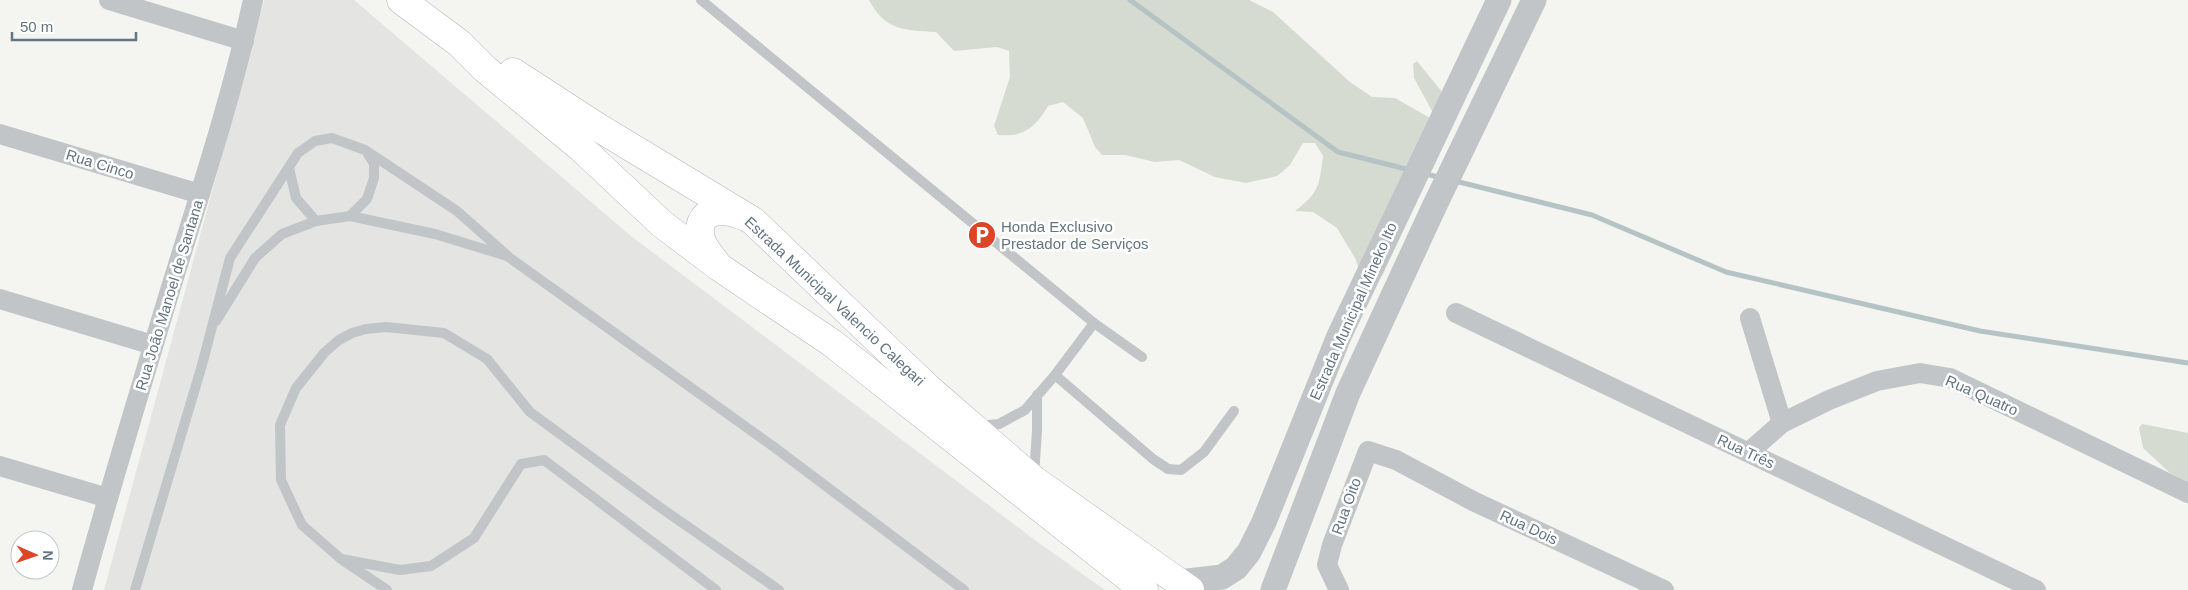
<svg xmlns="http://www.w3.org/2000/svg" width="2188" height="590" viewBox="0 0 2188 590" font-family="Helvetica,sans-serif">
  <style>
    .built { fill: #e4e5e3 }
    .green { fill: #d5dbd1 }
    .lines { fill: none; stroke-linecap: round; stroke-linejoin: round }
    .stream { stroke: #b5c3c5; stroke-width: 5 }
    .primary-casing { stroke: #b2b7ba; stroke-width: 29 }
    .service { stroke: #c1c5c8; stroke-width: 10 }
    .minor { stroke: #c1c5c8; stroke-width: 20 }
    .tertiary { stroke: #c1c5c8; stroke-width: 25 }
    .primary { stroke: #fff; stroke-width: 28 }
    .labels { text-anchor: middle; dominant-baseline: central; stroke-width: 5; stroke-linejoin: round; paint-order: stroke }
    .street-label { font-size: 15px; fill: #637580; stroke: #fff }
    .poi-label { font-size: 15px; fill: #637580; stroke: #fff; text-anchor: start }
  </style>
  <rect width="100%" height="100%" fill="#f4f4f0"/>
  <path class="built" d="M 264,0 L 354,0 L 631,236 L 1039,543 L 1105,590 L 104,590 Z"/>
  <g class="green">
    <path d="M 869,0 L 1249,0 L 1273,12 L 1350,82 L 1372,97 L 1395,98 L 1430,118 L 1432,111 L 1414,78 L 1413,64 L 1417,61 L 1459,113 L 1382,276 L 1370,287 L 1364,283 L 1355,258 L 1337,228 L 1313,212 L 1295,211 C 1320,192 1319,185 1323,156 L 1315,143 L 1303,143 L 1290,165 L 1277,176 L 1246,183 L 1215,177 L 1179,160 L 1155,162 L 1125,155 L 1102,155 L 1095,147 L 1083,118 L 1063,102 L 1048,106 C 1035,128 1024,137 998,135 L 994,126 L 1010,77 L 1009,51 L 997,47 L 954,51 L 936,32 C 905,30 885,31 869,0 Z"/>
    <path d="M 2142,424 L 2188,433 L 2188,482 L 2170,473 L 2143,448 L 2139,428 Z"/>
  </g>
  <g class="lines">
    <g class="stream">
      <path d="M 1130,0 L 1338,152 L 1410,170"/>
      <path d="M 1423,173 L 1441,178"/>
      <path d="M 1455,181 L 1592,215 L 1726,272 L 1980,331 L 2188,363"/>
    </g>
    <defs>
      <g id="primary">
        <path d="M 401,0 L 459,43 L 485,69 L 581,148 L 662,224 L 719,267 L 832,343 L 1144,590"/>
        <path d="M 513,72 L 596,126 L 753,221 L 928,388 L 1034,480 L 1190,590"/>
        <path d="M 716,263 C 710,255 704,249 701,239 C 694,210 722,206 743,216"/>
      </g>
    </defs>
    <use href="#primary" class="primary-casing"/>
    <g class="service">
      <path d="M 701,0 L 1094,323 L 1142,357"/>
      <path d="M 289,168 L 296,198 L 316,221"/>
      <path d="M 350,216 L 367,199 L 374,178 L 374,164 L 368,154"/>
      <path d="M 216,321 L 255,258 L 282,234 L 316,221 L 350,216 L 435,234 L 507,256"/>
      <path d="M 1055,375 L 1153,459 L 1168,469 L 1181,470 L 1204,452 L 1234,411"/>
      <path d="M 977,426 L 999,424 L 1025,410 L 1055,375 L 1094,323"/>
      <path d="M 1034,476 L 1037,431 L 1037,395"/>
      <path d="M 344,561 L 387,590"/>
      <path d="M 135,590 L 202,365 L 230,258 L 298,153 L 315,141 L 332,138 L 365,150 L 457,211 L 510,258 L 774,447 L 964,590"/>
      <path d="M 716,590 L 544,460 L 521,464 L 474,538 L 431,566 L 400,570 L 341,559 L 302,525 L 281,480 L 280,425 L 296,388 L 325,352 L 339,340 L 352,333 L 366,329 L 386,327 L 444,333 L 487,359 L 530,412 L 661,508 L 779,590"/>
    </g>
    <g class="minor">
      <path d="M 109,0 L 244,41"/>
      <path d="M 0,134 L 200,194"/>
      <path d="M 0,299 L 153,345"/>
      <path d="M 1456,313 L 2036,590"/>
      <path d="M 1750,318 L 1782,423"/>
      <path d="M 1749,452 L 1782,423 L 1829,400 L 1877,381 L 1920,373 L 1950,378 L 2188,493"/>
      <path d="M 0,466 L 108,498"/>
      <path d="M 82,590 C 110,488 141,386 172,284 C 201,190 232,96 253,0"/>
      <path d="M 1339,590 L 1327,565 L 1332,545 L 1368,451 L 1396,460 L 1475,502 L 1664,590"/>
    </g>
    <g class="tertiary">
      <path d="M 1179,582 L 1222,577 L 1236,568 L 1249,552 L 1264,522 L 1339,336 L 1499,0"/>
      <path d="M 1273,590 L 1348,393 L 1434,207 L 1534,0"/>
    </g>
    <use href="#primary" class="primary"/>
  </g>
  <defs>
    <symbol id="parking-disc" viewBox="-11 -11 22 22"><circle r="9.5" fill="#de4526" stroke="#fff"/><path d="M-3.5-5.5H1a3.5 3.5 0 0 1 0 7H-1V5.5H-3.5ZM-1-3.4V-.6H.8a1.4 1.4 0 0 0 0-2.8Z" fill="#fff"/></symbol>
  </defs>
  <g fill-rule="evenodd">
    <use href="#parking-disc" x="966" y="219" width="32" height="32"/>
  </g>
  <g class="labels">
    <g class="street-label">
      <text transform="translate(100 164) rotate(17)">Rua Cinco</text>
      <text transform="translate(169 295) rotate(-73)">Rua João Manoel de Santana</text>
      <text transform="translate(835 301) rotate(43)">Estrada Municipal Valencio Calegari</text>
      <text transform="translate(1353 311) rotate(-66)">Estrada Municipal Mineko Ito</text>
      <text transform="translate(1982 395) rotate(24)">Rua Quatro</text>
      <text transform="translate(1746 451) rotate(25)">Rua Três</text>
      <text transform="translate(1346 506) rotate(-70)">Rua Oito</text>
      <text transform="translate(1529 527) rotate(25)">Rua Dois</text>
    </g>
    <g class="poi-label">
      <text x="1001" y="226">Honda Exclusivo<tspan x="1001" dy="17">Prestador de Serviços</tspan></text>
    </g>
  </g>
  <g transform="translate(35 555) rotate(92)"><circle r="24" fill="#ffffff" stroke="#c1c8cc"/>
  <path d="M0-4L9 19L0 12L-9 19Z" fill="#de4526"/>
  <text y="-8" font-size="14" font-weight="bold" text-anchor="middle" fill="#637580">N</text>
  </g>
  <path d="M12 32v8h124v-8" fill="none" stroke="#637580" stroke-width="2.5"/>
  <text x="20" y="32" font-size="15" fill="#637580" stroke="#ffffff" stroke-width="4" paint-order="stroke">50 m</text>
</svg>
